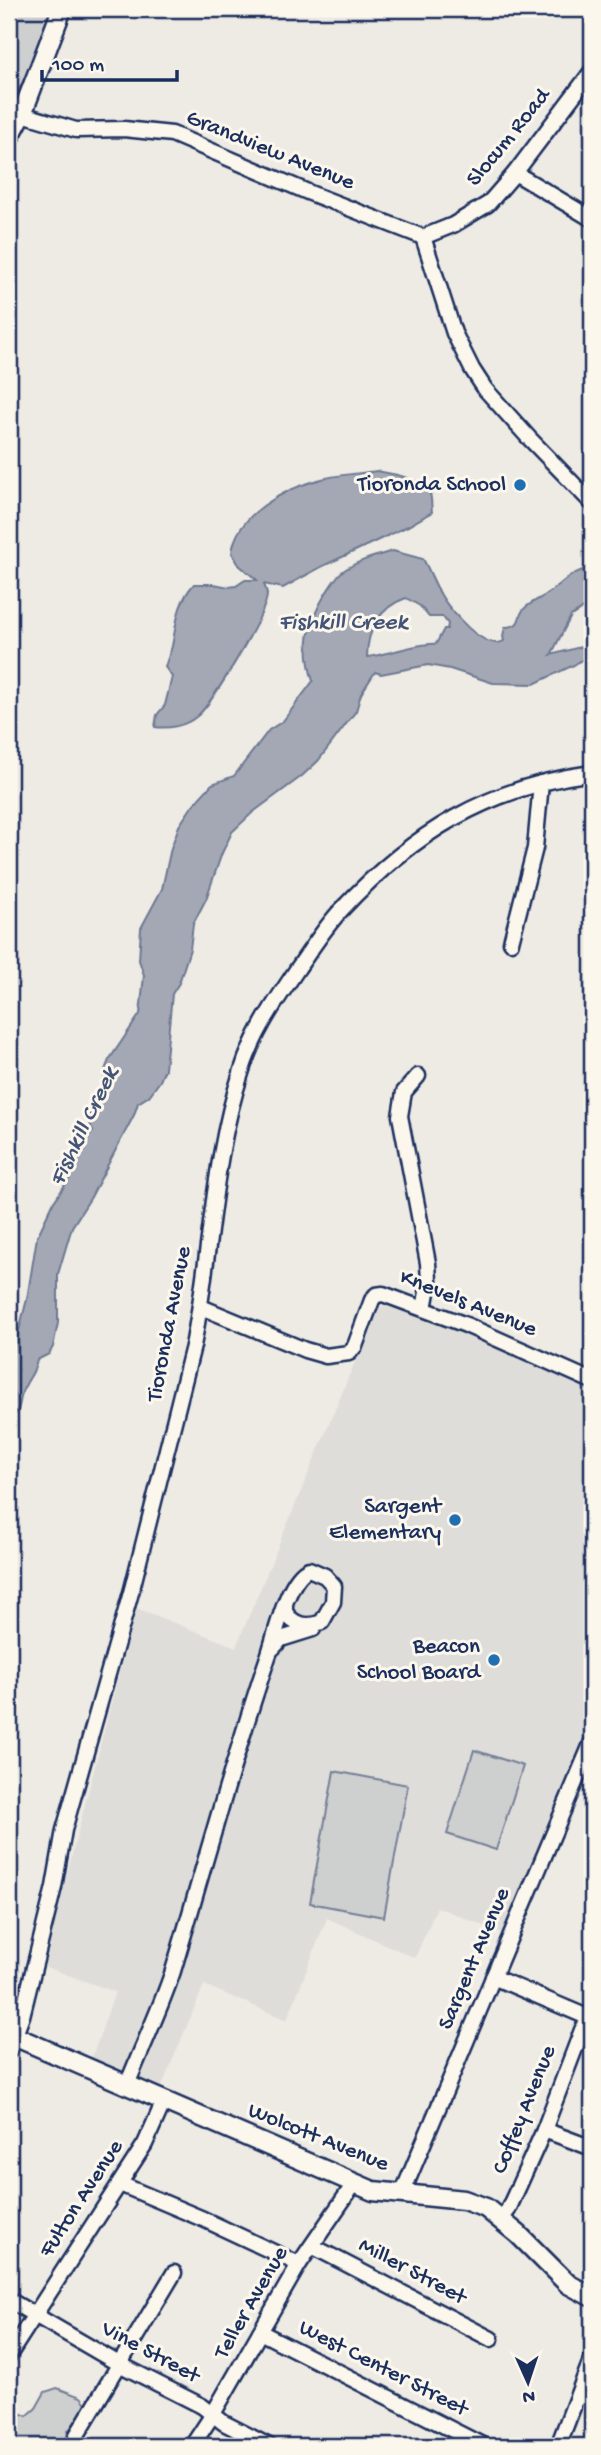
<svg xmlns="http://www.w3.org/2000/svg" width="601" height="2455" viewBox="0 0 601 2455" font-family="'Gochi Hand',sans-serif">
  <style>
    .built { fill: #deddda }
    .green { fill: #cecfcf; stroke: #747f96; stroke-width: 2 }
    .water { fill: #a3a8b4; stroke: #6d7892; stroke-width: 2; fill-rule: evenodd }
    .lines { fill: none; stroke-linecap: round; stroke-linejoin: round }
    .minor-casing { stroke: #1b2f5e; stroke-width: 19 }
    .major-casing { stroke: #1b2f5e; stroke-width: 23 }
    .minor { stroke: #fbf7ec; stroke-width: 14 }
    .major { stroke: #fbf7ec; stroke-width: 18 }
    .poi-dot { fill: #1f6fb2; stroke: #fbf7ec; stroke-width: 2.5 }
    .labels { text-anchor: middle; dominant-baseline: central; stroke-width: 6; stroke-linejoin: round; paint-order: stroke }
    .street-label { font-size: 23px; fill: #1b2f5e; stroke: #fbf7ec }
    .poi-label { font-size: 23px; fill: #1b2f5e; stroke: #fbf7ec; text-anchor: end }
    .water-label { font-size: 24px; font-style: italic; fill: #445378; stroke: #fbf7ec }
  </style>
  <rect width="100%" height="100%" fill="#eeebe4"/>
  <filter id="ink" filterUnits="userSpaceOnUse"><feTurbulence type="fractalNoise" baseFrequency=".0143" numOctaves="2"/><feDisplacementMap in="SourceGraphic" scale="14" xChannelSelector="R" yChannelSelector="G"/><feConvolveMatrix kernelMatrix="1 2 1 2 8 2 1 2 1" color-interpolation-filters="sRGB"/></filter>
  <g filter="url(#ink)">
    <path class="built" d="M 389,1302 L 592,1388 L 592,1730 L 504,1934 L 437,1907 L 415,1958 L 327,1918 L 287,2020 L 204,1985 L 161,2088 L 91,2060 L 115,1992 L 43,1966 L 136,1608 L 236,1647 L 377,1309 Z"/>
    <g class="green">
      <path d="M 9,9 L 61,9 L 39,47 L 9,111 Z"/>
      <path d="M 474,1750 L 523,1766 L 496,1850 L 447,1834 Z"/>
      <path d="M 334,1771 L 408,1785 L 384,1917 L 310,1903 Z"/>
      <path d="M 57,2388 L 81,2397 L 88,2406 L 68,2431 L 65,2446 L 9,2446 L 9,2409 L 27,2416 L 36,2408 L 45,2392 Z"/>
    </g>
    <g class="water">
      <path d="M 377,471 C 394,474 421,478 430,494 C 432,499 431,507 432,512 L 408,526 L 321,567 L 283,588 L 264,584 C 265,588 267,590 267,595 C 266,614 212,705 196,717 C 185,726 169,729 155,727 L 157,715 L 165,705 L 172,677 L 165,667 C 167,660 170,653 172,646 C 177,622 177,603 194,584 L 214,584 L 229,587 L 236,586 L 245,580 L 257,580 L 239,565 L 232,553 C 236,514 285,489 318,480 C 337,474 358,474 377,471 Z"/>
      <path d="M 393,551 L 423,559 C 430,571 434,583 441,595 C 450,611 485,652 504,641 L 503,636 L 505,627 C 525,626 515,616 526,607 C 534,601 543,597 550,592 C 567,579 570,573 592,567 L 592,603 L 571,616 L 551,655 L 584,646 L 592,634 L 592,653 L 574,665 L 534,684 L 493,683 L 450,669 L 428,665 L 381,674 L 375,672 L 361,694 L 356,711 L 318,761 L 302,776 L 252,813 L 232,832 L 222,853 L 206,899 L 193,924 L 190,949 L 179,983 L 172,994 L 165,1069 L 160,1081 L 149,1096 L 138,1103 L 134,1115 L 91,1197 L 72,1227 L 58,1274 L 58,1323 L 53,1347 L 49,1354 L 37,1360 C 35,1372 30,1376 25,1386 C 17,1399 25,1406 9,1421 L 9,1362 L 15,1346 L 27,1299 L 37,1237 L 53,1203 L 69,1179 L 83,1140 L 93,1132 L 88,1117 L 103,1089 L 105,1070 L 109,1060 L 140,1014 L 144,975 L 139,960 L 141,928 L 162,889 L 171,848 L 179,826 L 193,805 L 212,784 L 234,776 L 269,730 L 283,721 L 313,681 C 302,646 308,623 326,593 C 331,586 336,576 343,571 C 357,561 376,556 393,551 ZM 406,598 L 420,606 L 429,617 L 443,617 L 448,624 L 447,629 L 444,629 L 436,644 C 422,642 385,655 367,657 C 367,630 380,607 406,598 Z"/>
    </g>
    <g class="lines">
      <defs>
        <g id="minor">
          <path d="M 22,114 L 76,130 L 124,129 L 172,134 L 310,193 L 423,237 L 453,225 L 488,204 L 515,173 L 592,71"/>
          <path d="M 515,173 L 592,219"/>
          <path d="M 423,237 L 454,333 L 472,369 L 485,389 L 529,438 L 592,503"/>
          <path d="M 511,942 L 535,848 L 541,783"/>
          <path d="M 418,1076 L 404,1092 L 400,1116 L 428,1263 L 429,1281 L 424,1309"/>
          <path d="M 201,1307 L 305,1350 L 326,1356 L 349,1353 L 355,1346 L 372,1300 L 376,1295 L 383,1294 L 466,1325 L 592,1381"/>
          <path d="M 273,1648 L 281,1639 L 313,1629"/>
          <path d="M 493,1977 L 592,2019"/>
          <path d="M 9,2051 L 22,2016 L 54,1887 L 64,1830 L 132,1589 L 193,1346 C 211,1255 212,1159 242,1070 C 254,1032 276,1001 298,968 C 312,948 325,927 342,909 C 413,833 488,787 592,773"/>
          <path d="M 127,2085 C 142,2047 160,2010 173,1971 C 205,1865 233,1758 269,1654 C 276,1633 288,1577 309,1569 L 325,1576 L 334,1586 L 333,1602 L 322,1622 C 307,1628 294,1626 285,1612 L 285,1605"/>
          <path d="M 544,2130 L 592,2148"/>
          <path d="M 120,2184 L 203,2219 L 299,2264"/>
          <path d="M 402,2194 L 592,1742"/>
          <path d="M 501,2219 L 508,2210 L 544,2130 L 582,2030 L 590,2018"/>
          <path d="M 312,2246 L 491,2339"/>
          <path d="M 9,2300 L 119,2364 L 202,2406 L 224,2423 L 269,2446"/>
          <path d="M 260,2332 L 484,2446"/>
          <path d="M 9,2355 L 145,2144 L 164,2101"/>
          <path d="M 75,2446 L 77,2435 L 174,2273"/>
          <path d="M 192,2446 L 213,2414 L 299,2264 L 354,2184"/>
          <path d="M 558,2446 L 592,2358"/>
        </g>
        <g id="major">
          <path d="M 9,138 L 22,114 L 62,9"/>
          <path d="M 9,2034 L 373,2191 L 464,2200 L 486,2208 L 518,2234 L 568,2284 L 592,2297"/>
        </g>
      </defs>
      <use href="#minor" class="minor-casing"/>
      <use href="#major" class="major-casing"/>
      <use href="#minor" class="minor"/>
      <use href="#major" class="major"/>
    </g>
  </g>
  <g class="poi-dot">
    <circle cx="520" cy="485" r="7"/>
    <circle cx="455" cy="1520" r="7"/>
    <circle cx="494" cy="1660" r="7"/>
  </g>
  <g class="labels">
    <g class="street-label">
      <text transform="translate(509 138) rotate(-51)">Slocum Road</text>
      <text transform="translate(270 151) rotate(22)">Grandview Avenue</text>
      <text transform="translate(468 1304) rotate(22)">Knevels Avenue</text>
      <text transform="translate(170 1324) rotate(-79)">Tioronda Avenue</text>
      <text transform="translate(475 1959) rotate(-67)">Sargent Avenue</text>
      <text transform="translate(525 2110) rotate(-68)">Coffey Avenue</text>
      <text transform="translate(318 2138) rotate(22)">Wolcott Avenue</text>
      <text transform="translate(82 2199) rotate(-57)">Fulton Avenue</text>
      <text transform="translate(412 2272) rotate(28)">Miller Street</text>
      <text transform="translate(252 2303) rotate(-60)">Teller Avenue</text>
      <text transform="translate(150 2353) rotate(28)">Vine Street</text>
      <text transform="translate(383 2369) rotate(27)">West Center Street</text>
    </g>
    <g class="poi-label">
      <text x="506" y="485">Tioronda School</text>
      <text x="441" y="1507">Sargent<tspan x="441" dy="26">Elementary</tspan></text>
      <text x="480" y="1647">Beacon<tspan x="480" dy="26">School Board</tspan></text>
    </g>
    <g class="water-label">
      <text x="343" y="623">Fishkill Creek</text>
      <text transform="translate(85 1127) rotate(-64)">Fishkill Creek</text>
    </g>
  </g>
  <rect width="601" height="2455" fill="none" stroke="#fbf7ec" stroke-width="35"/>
  <rect x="18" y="18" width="566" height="2420" fill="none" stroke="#1b2f5e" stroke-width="2.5" filter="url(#ink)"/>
  <g transform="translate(528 2382) rotate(177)" stroke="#fbf7ec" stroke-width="5" paint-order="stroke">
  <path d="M0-5L12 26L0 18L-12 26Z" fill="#1b2f5e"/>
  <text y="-10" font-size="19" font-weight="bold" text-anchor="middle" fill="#1b2f5e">N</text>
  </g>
  <path d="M42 70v10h135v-10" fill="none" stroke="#1b2f5e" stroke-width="3.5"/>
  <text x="52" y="70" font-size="21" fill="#1b2f5e" stroke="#fbf7ec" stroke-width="5" paint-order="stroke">100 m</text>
</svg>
